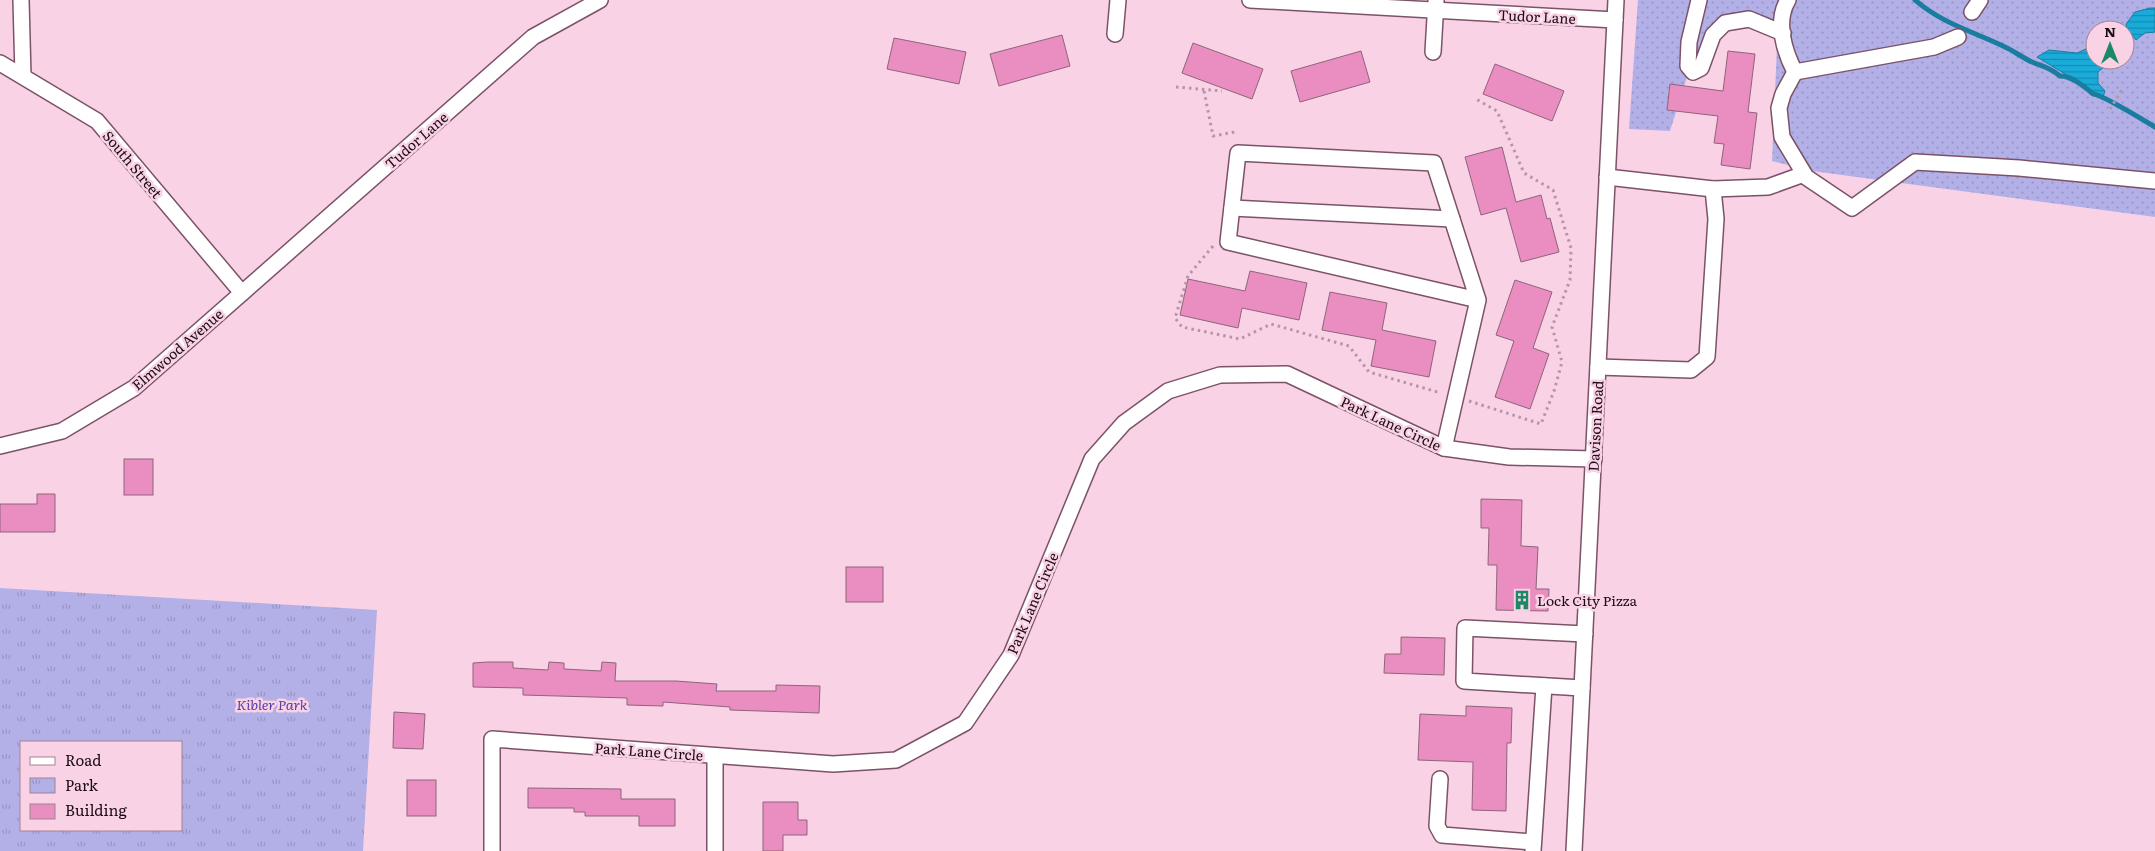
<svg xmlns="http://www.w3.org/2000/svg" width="2155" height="851" viewBox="0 0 2155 851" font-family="Literata,serif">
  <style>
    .grass { fill: url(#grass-dots); fill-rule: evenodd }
    .park { fill: url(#park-tufts); fill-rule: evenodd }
    .water { fill: url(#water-rules); stroke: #1a7c9f }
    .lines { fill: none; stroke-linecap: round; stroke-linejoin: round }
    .stream { stroke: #1a7c9f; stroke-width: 5 }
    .building { fill: #ea8dc0; stroke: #8f647b }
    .minor-casing { stroke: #7c5268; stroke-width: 18 }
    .path { stroke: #b595a6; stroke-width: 3; stroke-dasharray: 2.5 4; stroke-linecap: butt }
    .minor { stroke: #fff; stroke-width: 15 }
    .labels { text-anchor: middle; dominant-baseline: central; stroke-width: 5; stroke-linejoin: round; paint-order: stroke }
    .street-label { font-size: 14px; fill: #1c0c15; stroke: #f9d2e6 }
    .poi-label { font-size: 14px; fill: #1c0c15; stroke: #f9d2e6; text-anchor: start }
    .park-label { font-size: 14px; font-style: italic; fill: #523fa6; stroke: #f9d2e6 }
  </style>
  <defs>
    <pattern id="grass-dots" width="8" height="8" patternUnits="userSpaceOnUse" patternTransform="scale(1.25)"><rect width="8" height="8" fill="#b2b0e7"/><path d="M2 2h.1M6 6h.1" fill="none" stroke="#9896c5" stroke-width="1.8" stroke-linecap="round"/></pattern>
    <pattern id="park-tufts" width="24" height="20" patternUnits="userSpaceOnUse" patternTransform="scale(1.25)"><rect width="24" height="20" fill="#b2b0e7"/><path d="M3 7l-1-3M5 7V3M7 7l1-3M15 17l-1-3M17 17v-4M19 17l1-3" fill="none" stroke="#9896c5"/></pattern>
    <pattern id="water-rules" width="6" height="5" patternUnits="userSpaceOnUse" patternTransform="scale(1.25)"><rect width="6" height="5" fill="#19acda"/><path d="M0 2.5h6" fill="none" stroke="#168ab0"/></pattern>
  </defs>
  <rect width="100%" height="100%" fill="#f9d2e6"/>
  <path class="grass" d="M 1638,0 L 2155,0 L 2155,217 L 1812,171 L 1772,161 L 1778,23 L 1708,29 L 1687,77 L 1670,131 L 1629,129 ZM 2095,30 L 2125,30 L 2125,60 L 2095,60 Z"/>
  <path class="park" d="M 0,588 L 377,610 L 363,851 L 0,851 ZM 21,742 L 181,742 L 181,830 L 21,830 Z"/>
  <g class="water">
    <path d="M 2150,8 L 2155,8 L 2155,32 L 2145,33 L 2136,40 L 2127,30 L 2126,24 L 2135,12 Z"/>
    <path d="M 2095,45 L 2095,60 L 2112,60 L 2098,72 L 2098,83 L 2105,91 L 2103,97 L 2037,57 L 2049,50 L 2077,53 Z"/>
  </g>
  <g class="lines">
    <path class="stream" d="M 1915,0 C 1941,23 1974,32 2005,47 C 2014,51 2023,58 2032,62 C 2044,67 2049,67 2060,76 C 2072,76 2084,86 2093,94 C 2101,94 2145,121 2155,127"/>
  </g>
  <g class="building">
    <path d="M 1062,35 L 1070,66 L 999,86 L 990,54 Z"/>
    <path d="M 894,38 L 966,52 L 959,84 L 887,69 Z"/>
    <path d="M 1193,43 L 1263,69 L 1252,99 L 1182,73 Z"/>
    <path d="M 1361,51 L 1370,82 L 1300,102 L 1291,71 Z"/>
    <path d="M 1728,51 L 1755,54 L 1748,112 L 1757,113 L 1750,169 L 1721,165 L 1724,144 L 1714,143 L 1718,116 L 1667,110 L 1670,84 L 1723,91 Z"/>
    <path d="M 1495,64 L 1564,91 L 1552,121 L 1483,94 Z"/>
    <path d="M 1502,147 L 1516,202 L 1541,195 L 1547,219 L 1550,218 L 1559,252 L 1521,262 L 1506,208 L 1481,215 L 1465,157 Z"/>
    <path d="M 1250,271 L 1307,283 L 1299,320 L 1242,308 L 1238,328 L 1180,315 L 1188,279 L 1245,291 Z"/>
    <path d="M 1515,280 L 1552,292 L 1533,348 L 1549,354 L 1530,409 L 1495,397 L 1514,341 L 1496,335 Z"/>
    <path d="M 1330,292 L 1387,303 L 1382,330 L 1436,341 L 1429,377 L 1371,366 L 1376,340 L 1322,330 Z"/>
    <rect x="124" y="459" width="29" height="36"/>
    <path d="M 37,494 L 55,494 L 55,532 L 0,532 L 0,504 L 37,504 Z"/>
    <path d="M 1481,499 L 1522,500 L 1521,546 L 1538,547 L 1536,589 L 1549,589 L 1548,611 L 1496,610 L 1497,565 L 1488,565 L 1489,528 L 1481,528 Z"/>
    <rect x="846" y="567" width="37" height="35"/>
    <path d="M 1401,637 L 1445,638 L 1444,675 L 1384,673 L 1385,654 L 1401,654 Z"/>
    <path d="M 487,662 L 513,662 L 513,668 L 548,670 L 549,662 L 564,663 L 564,669 L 601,671 L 602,662 L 616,663 L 615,681 L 676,681 L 717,684 L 716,691 L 776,691 L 776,685 L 820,686 L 819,713 L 730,710 L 730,707 L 663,702 L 663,706 L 627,705 L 627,698 L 523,695 L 523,688 L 473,687 L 473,663 Z"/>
    <path d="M 1466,706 L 1512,708 L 1511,743 L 1507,743 L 1506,811 L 1472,810 L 1473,762 L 1418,760 L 1420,714 L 1466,716 Z"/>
    <path d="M 394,712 L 425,714 L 423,749 L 393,748 Z"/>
    <rect x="407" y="780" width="29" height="36"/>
    <path d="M 528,788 L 621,789 L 621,799 L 675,799 L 675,826 L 639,826 L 639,816 L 585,816 L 585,812 L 574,812 L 574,808 L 528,808 Z"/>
    <path d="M 763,802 L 798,802 L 798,820 L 807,820 L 807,835 L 783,835 L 783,851 L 763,851 Z"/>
  </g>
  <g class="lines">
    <defs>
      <g id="minor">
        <path d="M 21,0 L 23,76"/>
        <path d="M 1250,0 L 1615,20"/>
        <path d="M 1699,0 L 1689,42 L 1688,66 L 1693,72 L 1701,68 L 1713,35 L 1725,23 L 1749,19 L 1783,33"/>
        <path d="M 1788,0 C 1775,21 1784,51 1795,72 L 1934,47 L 1958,37"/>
        <path d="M 1972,12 L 1980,0"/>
        <path d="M 1115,34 L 1118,0"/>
        <path d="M 1433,52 L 1436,1"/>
        <path d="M 0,63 L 97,121 L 242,293"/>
        <path d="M 1795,72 L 1783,94 L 1779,108 L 1782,137 L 1806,177 L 1852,208 L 1915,162 L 2019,168 L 2155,181"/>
        <path d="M 1713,189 L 1768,187 L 1804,174"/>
        <path d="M 1232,208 L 1452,219"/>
        <path d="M 1598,367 L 1691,370 L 1707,357 L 1716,219 L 1713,189 L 1607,177"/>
        <path d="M 0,446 L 62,431 L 134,388 L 533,37 L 600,0"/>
        <path d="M 1444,448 L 1478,300 L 1434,163 L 1238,153 L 1228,242 L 1478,300"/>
        <path d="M 1582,688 L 1464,681 L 1465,628 L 1585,634"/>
        <path d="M 1440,779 L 1437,826 L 1442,835 L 1533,842"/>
        <path d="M 492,851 L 492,739 L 833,764 L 896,760 L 965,723 L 1011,655 L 1092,459 L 1124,423 L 1168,391 L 1220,375 L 1287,374 L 1444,448 L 1509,457 L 1594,459"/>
        <path d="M 715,851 L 715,756"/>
        <path d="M 1533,851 L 1544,686"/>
        <path d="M 1574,851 L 1616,0"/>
      </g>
    </defs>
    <use href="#minor" class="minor-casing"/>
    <g class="path">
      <path d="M 1176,87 L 1222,91"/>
      <path d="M 1204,91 L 1213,136 L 1235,132"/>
      <path d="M 2110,109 L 2123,88"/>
      <path d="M 1213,246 L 1188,276 L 1175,318 L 1182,327 L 1240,339 L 1271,324 L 1349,346 L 1369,372 L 1441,393"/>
      <path d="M 1469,401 L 1541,424 L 1554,391 L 1562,362 L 1552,327 L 1570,280 L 1571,248 L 1553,190 L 1524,173 L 1497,111 L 1476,99"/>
    </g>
    <use href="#minor" class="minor"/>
  </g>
  <defs>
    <symbol id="building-bare" viewBox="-9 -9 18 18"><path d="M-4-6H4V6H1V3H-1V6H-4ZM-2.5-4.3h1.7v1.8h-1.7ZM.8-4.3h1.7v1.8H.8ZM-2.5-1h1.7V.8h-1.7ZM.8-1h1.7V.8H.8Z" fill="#1b8866" stroke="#f9d2e6" stroke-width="2.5" paint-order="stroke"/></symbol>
  </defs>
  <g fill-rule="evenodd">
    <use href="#building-bare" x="1508" y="586" width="28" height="28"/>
  </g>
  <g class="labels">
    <g class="street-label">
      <text transform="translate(1537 16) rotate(3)">Tudor Lane</text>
      <text transform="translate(416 140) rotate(-41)">Tudor Lane</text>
      <text transform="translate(133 164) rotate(50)">South Street</text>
      <text transform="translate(177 349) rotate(-41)">Elmwood Avenue</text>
      <text transform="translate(1391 423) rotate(25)">Park Lane Circle</text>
      <text transform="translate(1595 426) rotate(-87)">Davison Road</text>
      <text transform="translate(1032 603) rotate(-67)">Park Lane Circle</text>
      <text transform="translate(649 751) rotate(4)">Park Lane Circle</text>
    </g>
    <g class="poi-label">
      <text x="1537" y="600">Lock City Pizza</text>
    </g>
    <g class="park-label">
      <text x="272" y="704">Kibler Park</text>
    </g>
  </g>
  <rect x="20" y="741" width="162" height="90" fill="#f9d2e6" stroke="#a18392"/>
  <rect x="30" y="757" width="25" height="8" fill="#ffffff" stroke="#a18392"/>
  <text x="65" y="766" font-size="15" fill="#1c0c15">Road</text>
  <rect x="30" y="778" width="25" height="15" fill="url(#park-tufts)" stroke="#a18392"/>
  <text x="65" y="791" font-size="15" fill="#1c0c15">Park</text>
  <rect x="30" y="804" width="25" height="15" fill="#ea8dc0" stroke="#a18392"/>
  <text x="65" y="816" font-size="15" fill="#1c0c15">Building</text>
  <g transform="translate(2110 45)"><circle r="24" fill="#f9d2e6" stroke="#a18392"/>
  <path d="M0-4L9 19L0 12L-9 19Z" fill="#1b8866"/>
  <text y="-8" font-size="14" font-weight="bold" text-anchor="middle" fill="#1c0c15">N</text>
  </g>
</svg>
